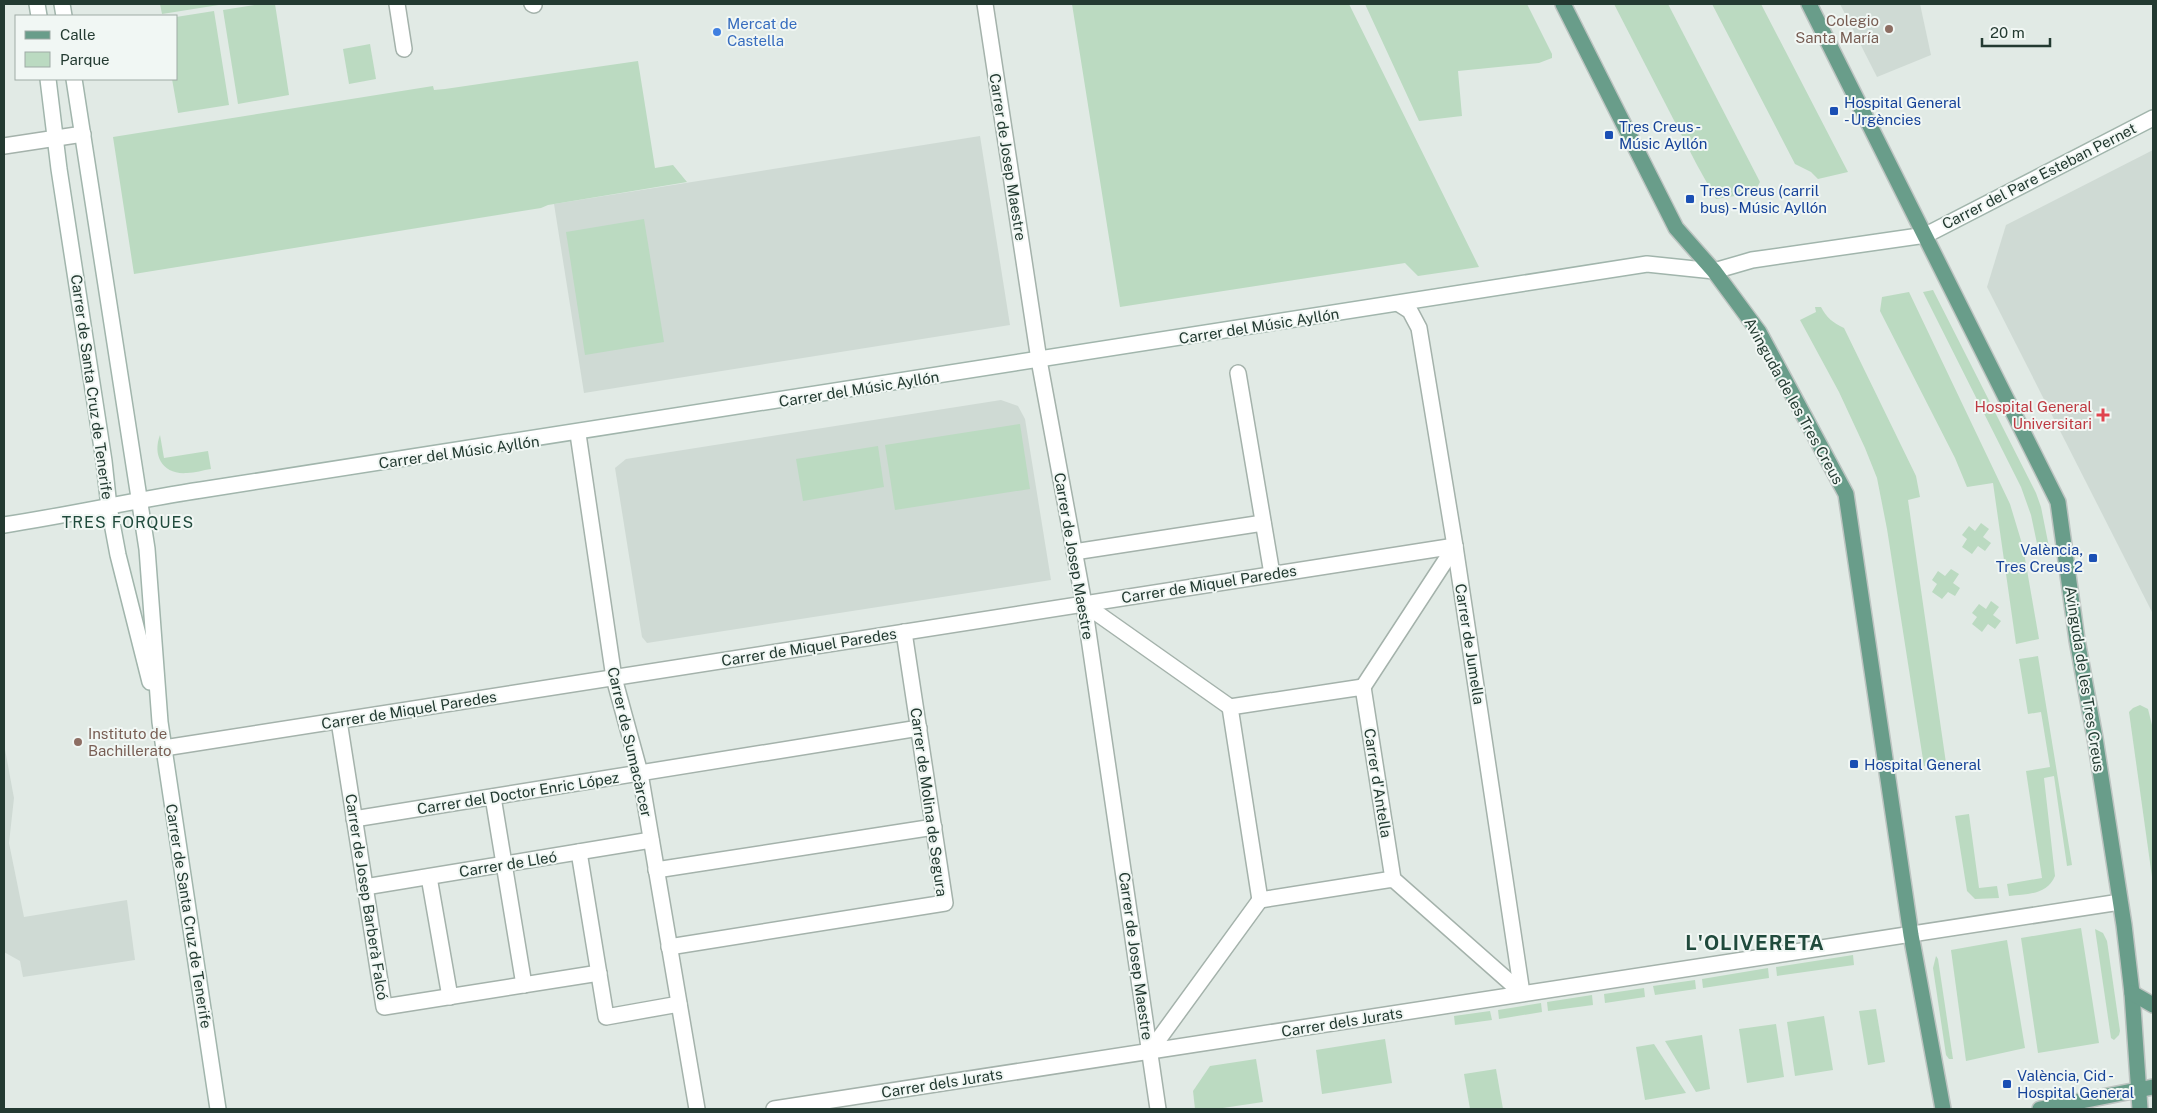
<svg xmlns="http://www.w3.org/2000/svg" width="2157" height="1113" viewBox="0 0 2157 1113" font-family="'Public Sans',sans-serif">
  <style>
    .built { fill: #cfdad4 }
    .green { fill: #bbdac1 }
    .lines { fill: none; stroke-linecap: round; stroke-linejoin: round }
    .street-casing { stroke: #a4b2ab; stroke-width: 18 }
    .secondary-casing { stroke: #a1b5ac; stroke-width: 18 }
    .primary-casing { stroke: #bdc4c1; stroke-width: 18 }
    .street { stroke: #fff; stroke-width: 15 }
    .secondary { stroke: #fff; stroke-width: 15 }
    .primary { stroke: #699d8a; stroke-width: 15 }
    .education-dot { fill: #8d6e63; stroke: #f1f7f4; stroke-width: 2 }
    .shop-dot { fill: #3f7fe0; stroke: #f1f7f4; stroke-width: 2 }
    .transit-dot { fill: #1a4fb4; stroke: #f1f7f4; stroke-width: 2 }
    .health-dot { fill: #e0444e; stroke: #f1f7f4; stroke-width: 2 }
    .labels { text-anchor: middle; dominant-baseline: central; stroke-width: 4; stroke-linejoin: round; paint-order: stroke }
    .education-label { font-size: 15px; fill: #785e54; stroke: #f1f7f4; text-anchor: end }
    .shop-label { font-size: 15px; fill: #366cbe; stroke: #f1f7f4; text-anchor: start }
    .transit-label { font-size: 15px; fill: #164399; stroke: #f1f7f4; text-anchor: start }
    .street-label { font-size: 15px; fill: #233a31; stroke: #f1f7f4 }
    .health-label { font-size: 15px; fill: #be3a42; stroke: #f1f7f4; text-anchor: end }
    .neighbourhood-label { font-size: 16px; letter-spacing: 1px; fill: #204a3c; stroke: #f1f7f4 }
    .district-label { font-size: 20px; font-weight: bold; letter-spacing: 1px; fill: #204a3c; stroke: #f1f7f4 }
  </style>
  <rect width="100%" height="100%" fill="#e1eae5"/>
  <g class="built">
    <path d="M 1840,4 L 1920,4 L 1931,55 L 1877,77 Z"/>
    <path d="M 980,136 L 1010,325 L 584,393 L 554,204 Z"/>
    <path d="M 2153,150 L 2153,614 L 1987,287 L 2006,225 Z"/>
    <path d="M 1001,400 L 1018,406 L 1025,419 L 1051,580 L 647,643 L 642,637 L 615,468 L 626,459 Z"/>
    <path d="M 4,744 L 14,798 L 9,843 L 24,917 L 127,900 L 135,960 L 23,977 L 20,961 L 4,952 Z"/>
  </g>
  <g class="green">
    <path d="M 160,4 L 225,4 L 162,14 Z"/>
    <path d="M 261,4 L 275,4 L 289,95 L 238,104 L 223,10 Z"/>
    <path d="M 1072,4 L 1349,4 L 1479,267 L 1418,276 L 1405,263 L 1120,307 Z"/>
    <path d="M 1365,4 L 1527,4 L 1552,54 L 1552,58 L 1539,63 L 1458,71 L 1462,116 L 1419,121 Z"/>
    <path d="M 1614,4 L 1668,4 L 1760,182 L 1754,193 L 1716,199 L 1697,165 Z"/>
    <path d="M 1712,4 L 1761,4 L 1848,172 L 1818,179 L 1811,172 L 1795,164 Z"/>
    <path d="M 214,11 L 229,105 L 178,113 L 172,79 L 176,79 L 176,17 Z"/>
    <path d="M 370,44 L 376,79 L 349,84 L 343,49 Z"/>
    <path d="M 638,61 L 655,168 L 673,165 L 687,182 L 548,205 L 541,208 L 134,274 L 113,137 L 433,86 L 434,90 L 445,89 Z"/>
    <path d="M 644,219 L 664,342 L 585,355 L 566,232 Z"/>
    <path d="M 1933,290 L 2036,493 L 2041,507 L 2050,552 L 2039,553 L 2031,515 L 2021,487 L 1923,292 Z"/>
    <path d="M 1909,292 L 2010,504 L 2023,547 L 2039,639 L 2016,644 L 1993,483 L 1967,487 L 1955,458 L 1880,311 L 1882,297 Z"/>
    <path d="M 1815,307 L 1821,307 C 1826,317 1833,323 1844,328 L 1916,476 L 1920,497 L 1908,500 L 1946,763 L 1924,766 L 1887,529 L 1877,478 L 1865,448 L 1839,392 L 1800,320 L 1816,312 Z"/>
    <path d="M 1020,424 L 1030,489 L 895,510 L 885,445 Z"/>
    <path d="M 160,435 L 164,458 L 208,451 L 211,469 C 203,470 195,473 187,473 C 163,475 152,456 160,435 Z"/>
    <path d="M 878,446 L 884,487 L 803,501 L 796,459 Z"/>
    <path d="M 1981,523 L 1989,529 L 1983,537 L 1991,543 L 1985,551 L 1978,546 L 1972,554 L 1962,547 L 1967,539 L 1962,535 L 1969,526 L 1975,531 Z"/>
    <path d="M 1951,569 L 1959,574 L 1953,583 L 1960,588 L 1955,596 L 1948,592 L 1942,599 L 1932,592 L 1937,584 L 1932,580 L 1938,571 L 1945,576 Z"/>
    <path d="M 1991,601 L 1999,607 L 1993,615 L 2001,621 L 1995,629 L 1988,624 L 1982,632 L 1972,624 L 1977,617 L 1972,613 L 1979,604 L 1986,609 Z"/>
    <path d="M 2038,656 L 2072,865 L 2067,866 L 2054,776 L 2044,778 L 2055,876 C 2047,895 2027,894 2009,896 L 2007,884 L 2042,878 L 2026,771 L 2050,767 L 2041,712 L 2028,714 L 2019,659 Z"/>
    <path d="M 2140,705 L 2148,709 L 2153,729 L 2153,884 L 2129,712 L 2133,708 Z"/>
    <path d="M 1969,814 L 1979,888 L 1997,886 L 1999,898 L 1975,899 L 1967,891 L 1955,816 Z"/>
    <path d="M 2081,928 L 2099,1043 L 2038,1053 L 2021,938 Z"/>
    <path d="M 2095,929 L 2103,933 L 2107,941 L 2120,1031 L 2119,1035 L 2114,1040 L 2111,1038 Z"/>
    <path d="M 2007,940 L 2025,1048 L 1966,1061 L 1951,950 Z"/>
    <path d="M 1853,955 L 1854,965 L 1777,976 L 1776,967 Z"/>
    <path d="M 1936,956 L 1938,959 L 1953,1059 L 1949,1059 L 1946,1055 L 1933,968 Z"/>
    <path d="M 1768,968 L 1769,978 L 1703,988 L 1702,979 Z"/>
    <path d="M 1695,980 L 1696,989 L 1655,995 L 1653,986 Z"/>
    <path d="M 1644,988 L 1645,997 L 1605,1003 L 1604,994 Z"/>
    <path d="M 1592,995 L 1593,1005 L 1548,1011 L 1547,1002 Z"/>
    <path d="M 1541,1003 L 1542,1012 L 1499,1019 L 1498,1010 Z"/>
    <path d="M 1876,1009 L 1885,1062 L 1868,1065 L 1859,1011 Z"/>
    <path d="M 1490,1011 L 1492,1020 L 1455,1025 L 1454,1016 Z"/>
    <path d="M 1824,1016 L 1833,1070 L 1795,1076 L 1787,1022 Z"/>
    <path d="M 1776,1024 L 1784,1077 L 1747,1083 L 1739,1029 Z"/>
    <path d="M 1702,1035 L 1710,1089 L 1696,1092 L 1665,1041 Z"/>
    <path d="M 1385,1039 L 1392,1083 L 1322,1094 L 1316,1050 Z"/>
    <path d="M 1654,1044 L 1686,1093 L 1645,1100 L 1636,1047 Z"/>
    <path d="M 1256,1059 L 1263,1102 L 1216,1109 L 1195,1109 L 1193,1091 L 1210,1066 Z"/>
    <path d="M 1496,1069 L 1503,1109 L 1470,1109 L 1464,1074 Z"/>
  </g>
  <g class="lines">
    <defs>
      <g id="street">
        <path d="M 397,4 L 404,49"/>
        <path d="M 532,4 L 534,5"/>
        <path d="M 985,4 L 1039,360 L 1084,604 L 1158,1109"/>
        <path d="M 4,146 L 83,134"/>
        <path d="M 1399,304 L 1410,311 L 1419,328 L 1455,546 L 1522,993"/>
        <path d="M 1238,373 L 1272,574"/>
        <path d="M 578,434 L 614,678 L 640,773 L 697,1109"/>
        <path d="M 1074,552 L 1263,523"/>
        <path d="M 1084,604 L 1230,707"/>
        <path d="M 1363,687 L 1455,546"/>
        <path d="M 339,721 L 384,1007 L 599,973"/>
        <path d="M 164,748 L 1455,546"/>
        <path d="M 493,797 L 524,985"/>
        <path d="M 354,819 L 919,728"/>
        <path d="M 579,852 L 606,1017 L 679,1004"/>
        <path d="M 656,870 L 934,827"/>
        <path d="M 429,877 L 450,997"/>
        <path d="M 1393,879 L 1260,900 L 1230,707 L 1363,687 L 1393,879 L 1522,993"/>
        <path d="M 365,887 L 651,840"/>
        <path d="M 669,947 L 945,903 L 904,632"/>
        <path d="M 1150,1051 L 1260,900"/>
        <path d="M 774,1109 L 2120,902"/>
      </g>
      <g id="secondary">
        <path d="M 37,4 L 39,16"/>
        <path d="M 62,4 L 64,16"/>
        <path d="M 48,79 L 59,169 L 104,461 L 109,507 L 118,555 L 150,682"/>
        <path d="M 74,79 L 147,549 L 160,722 L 218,1109"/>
        <path d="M 4,525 C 70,515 135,500 201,490 C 684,417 1166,341 1647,264 L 1714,271 L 1752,260 L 1926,235 L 2153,118"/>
      </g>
      <g id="primary">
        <path d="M 1563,4 L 1676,228 L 1714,271 L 1759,332 L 1846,494 L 1911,935 L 1943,1109"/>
        <path d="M 1809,4 L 2058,502 L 2077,640 L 2095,738 L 2124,925 L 2132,993 L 2140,1109"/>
        <path d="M 2132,993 L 2153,1005"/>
        <path d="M 2040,1109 L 2153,1087"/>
      </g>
    </defs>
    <use href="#street" class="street-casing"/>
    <use href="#secondary" class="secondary-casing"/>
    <use href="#primary" class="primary-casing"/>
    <use href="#street" class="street"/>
    <use href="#secondary" class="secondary"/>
    <use href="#primary" class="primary"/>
  </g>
  <g class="education-dot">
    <circle cx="1889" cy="29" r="5"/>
    <circle cx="78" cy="742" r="5"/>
  </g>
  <circle class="shop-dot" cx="717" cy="32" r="5"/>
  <g class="transit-dot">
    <rect x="1829" y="106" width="10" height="10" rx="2.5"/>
    <rect x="1604" y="130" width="10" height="10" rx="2.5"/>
    <rect x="1685" y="194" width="10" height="10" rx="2.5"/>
    <rect x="2088" y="553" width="10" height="10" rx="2.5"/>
    <rect x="1849" y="759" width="10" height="10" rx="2.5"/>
    <rect x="2002" y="1079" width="10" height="10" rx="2.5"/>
  </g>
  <path class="health-dot" d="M2100.5 407.5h5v5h5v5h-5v5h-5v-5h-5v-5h5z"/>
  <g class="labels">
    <g class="education-label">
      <text x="1879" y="20">Colegio<tspan x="1879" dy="17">Santa María</tspan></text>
      <text x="88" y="733" text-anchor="start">Instituto de<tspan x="88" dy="17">Bachillerato</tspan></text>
    </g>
    <g class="shop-label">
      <text x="727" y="23">Mercat de<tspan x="727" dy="17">Castella</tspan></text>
    </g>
    <g class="transit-label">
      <text x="1844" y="102">Hospital General<tspan x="1844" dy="17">- Urgències</tspan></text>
      <text x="1619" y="126">Tres Creus -<tspan x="1619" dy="17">Músic Ayllón</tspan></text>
      <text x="1700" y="190">Tres Creus (carril<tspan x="1700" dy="17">bus) - Músic Ayllón</tspan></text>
      <text x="2083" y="549" text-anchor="end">València,<tspan x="2083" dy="17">Tres Creus 2</tspan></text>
      <text x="1864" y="764">Hospital General</text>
      <text x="2017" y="1075">València, Cid -<tspan x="2017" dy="17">Hospital General</tspan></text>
    </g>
    <g class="street-label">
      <text transform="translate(1008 157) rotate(81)">Carrer de Josep Maestre</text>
      <text transform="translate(2039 176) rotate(-27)">Carrer del Pare Esteban Pernet</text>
      <text transform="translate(1259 326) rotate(-9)">Carrer del Músic Ayllón</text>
      <text transform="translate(92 387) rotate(82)">Carrer de Santa Cruz de Tenerife</text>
      <text transform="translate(859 389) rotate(-9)">Carrer del Músic Ayllón</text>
      <text transform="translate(1794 401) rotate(61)">Avinguda de les Tres Creus</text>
      <text transform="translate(459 452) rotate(-8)">Carrer del Músic Ayllón</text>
      <text transform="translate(1074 556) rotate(80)">Carrer de Josep Maestre</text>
      <text transform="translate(1209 584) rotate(-9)">Carrer de Miquel Paredes</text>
      <text transform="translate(1470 644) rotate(81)">Carrer de Jumella</text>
      <text transform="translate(809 647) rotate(-9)">Carrer de Miquel Paredes</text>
      <text transform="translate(2085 679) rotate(81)">Avinguda de les Tres Creus</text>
      <text transform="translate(409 710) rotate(-9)">Carrer de Miquel Paredes</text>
      <text transform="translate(630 742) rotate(77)">Carrer de Sumacàrcer</text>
      <text transform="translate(1378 783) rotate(81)">Carrer d'Antella</text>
      <text transform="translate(518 793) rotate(-9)">Carrer del Doctor Enric López</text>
      <text transform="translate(929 802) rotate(82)">Carrer de Molina de Segura</text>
      <text transform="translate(508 864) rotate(-9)">Carrer de Lleó</text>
      <text transform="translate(367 897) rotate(81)">Carrer de Josep Barberà Falcó</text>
      <text transform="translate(189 916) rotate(81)">Carrer de Santa Cruz de Tenerife</text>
      <text transform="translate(1136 956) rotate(82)">Carrer de Josep Maestre</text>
      <text transform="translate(1342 1022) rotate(-9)">Carrer dels Jurats</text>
      <text transform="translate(942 1083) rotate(-9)">Carrer dels Jurats</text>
    </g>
    <g class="health-label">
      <text x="2092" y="406">Hospital General<tspan x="2092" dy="17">Universitari</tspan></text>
    </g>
    <g class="neighbourhood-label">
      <text x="128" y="522">TRES FORQUES</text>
    </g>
    <g class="district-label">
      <text x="1755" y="943">L'OLIVERETA</text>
    </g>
  </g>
  <rect width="2157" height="1113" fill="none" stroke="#233a31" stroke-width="10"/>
  <rect x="15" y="15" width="162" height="65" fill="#f1f7f4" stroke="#9faba6"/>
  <rect x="25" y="31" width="25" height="8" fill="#699d8a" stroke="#9faba6"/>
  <text x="60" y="40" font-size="15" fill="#233a31">Calle</text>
  <rect x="25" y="52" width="25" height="15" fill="#bbdac1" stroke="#9faba6"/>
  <text x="60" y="65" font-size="15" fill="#233a31">Parque</text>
  <path d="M1982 38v8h68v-8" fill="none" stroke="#233a31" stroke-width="2.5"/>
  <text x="1990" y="38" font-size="15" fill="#233a31" stroke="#f1f7f4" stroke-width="4" paint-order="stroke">20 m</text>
</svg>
